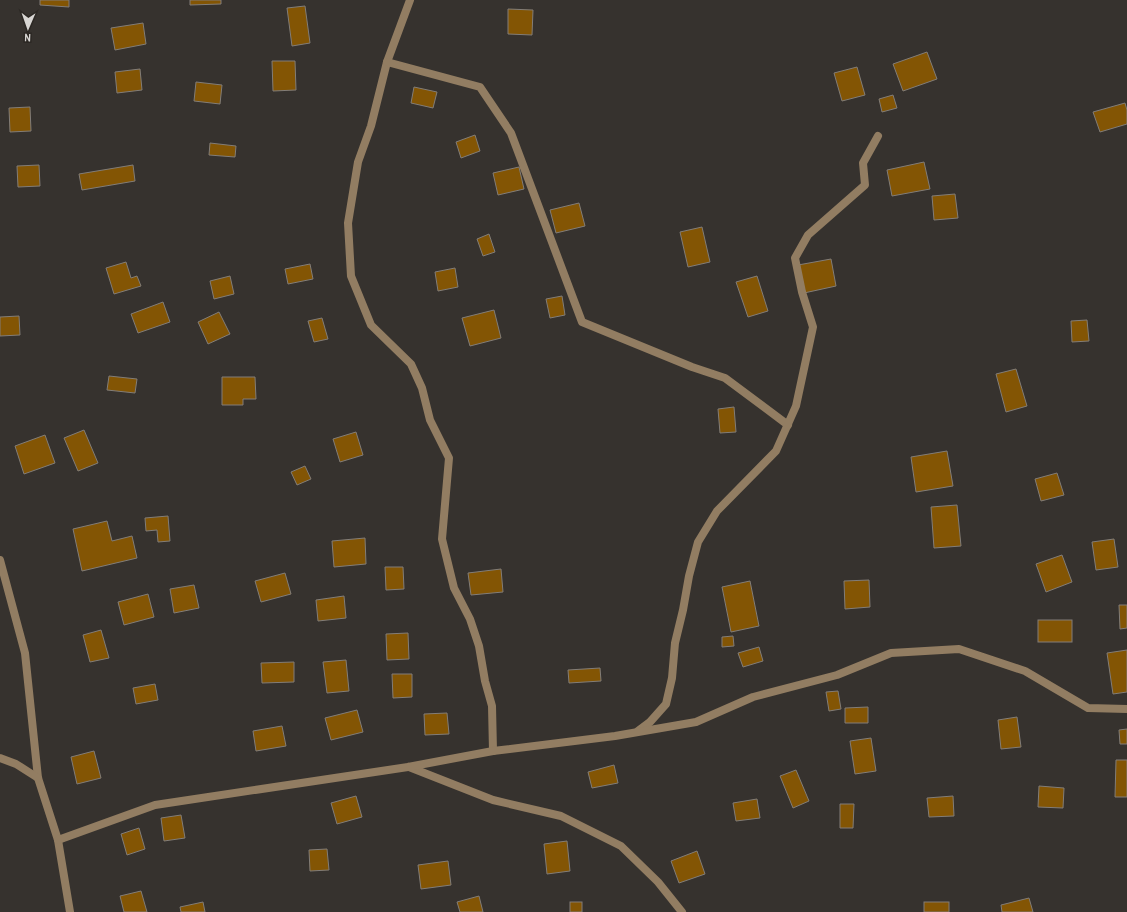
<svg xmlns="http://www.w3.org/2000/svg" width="1127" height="912" viewBox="0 0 1127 912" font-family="'Archivo Narrow',sans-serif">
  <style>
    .building { fill: #835504; stroke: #827d78 }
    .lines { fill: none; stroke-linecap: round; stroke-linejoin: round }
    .street { stroke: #927d62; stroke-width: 8 }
  </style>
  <rect width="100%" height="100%" fill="#36322e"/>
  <g class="building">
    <path d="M 40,0 L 69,0 L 69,7 L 40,5 Z"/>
    <path d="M 190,0 L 221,0 L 221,4 L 190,5 Z"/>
    <path d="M 305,6 L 310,43 L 292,46 L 287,8 Z"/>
    <path d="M 508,9 L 533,10 L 532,35 L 508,34 Z"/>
    <path d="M 143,23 L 146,44 L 115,50 L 111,28 Z"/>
    <path d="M 927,52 L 937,79 L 903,91 L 893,64 Z"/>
    <path d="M 272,61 L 295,61 L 296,90 L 273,91 Z"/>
    <path d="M 857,67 L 865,95 L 842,101 L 834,73 Z"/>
    <path d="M 140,69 L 142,90 L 117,93 L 115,72 Z"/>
    <path d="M 196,82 L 222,85 L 220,104 L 194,101 Z"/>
    <path d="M 414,87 L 437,92 L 433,108 L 411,103 Z"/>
    <path d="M 893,95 L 897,108 L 882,112 L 879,99 Z"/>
    <path d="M 1125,103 L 1127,110 L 1127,124 L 1100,132 L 1093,112 Z"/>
    <path d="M 30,107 L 31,131 L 10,132 L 9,108 Z"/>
    <path d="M 475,135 L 480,151 L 461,158 L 456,142 Z"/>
    <path d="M 210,143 L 236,146 L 235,157 L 209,155 Z"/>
    <path d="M 924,162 L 930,189 L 892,196 L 887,170 Z"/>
    <path d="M 39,165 L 40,186 L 18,187 L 17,166 Z"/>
    <path d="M 133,165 L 135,181 L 82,190 L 79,174 Z"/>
    <path d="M 519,167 L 524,189 L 498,195 L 493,173 Z"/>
    <path d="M 955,194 L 958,218 L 934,220 L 932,196 Z"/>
    <path d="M 579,203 L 585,226 L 556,233 L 550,210 Z"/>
    <path d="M 702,227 L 710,262 L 688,267 L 680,232 Z"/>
    <path d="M 489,234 L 495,252 L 483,256 L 477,239 Z"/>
    <path d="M 831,259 L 836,286 L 804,293 L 798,265 Z"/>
    <path d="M 126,262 L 131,278 L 137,276 L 141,286 L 114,294 L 106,268 Z"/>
    <path d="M 310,264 L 313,279 L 288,284 L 285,269 Z"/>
    <path d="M 455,268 L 458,287 L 438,291 L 435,272 Z"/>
    <path d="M 230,276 L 234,294 L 214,299 L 210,281 Z"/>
    <path d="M 757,276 L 768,311 L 748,317 L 736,282 Z"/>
    <path d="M 562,296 L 565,315 L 550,318 L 546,299 Z"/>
    <path d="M 163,302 L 170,322 L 138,333 L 131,314 Z"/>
    <path d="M 494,310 L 501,338 L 470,346 L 462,318 Z"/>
    <path d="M 219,312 L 230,334 L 208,344 L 198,322 Z"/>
    <path d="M 19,316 L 20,335 L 0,336 L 0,317 Z"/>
    <path d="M 322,318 L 328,339 L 314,342 L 308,321 Z"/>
    <path d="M 1087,320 L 1089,341 L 1072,342 L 1071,321 Z"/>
    <path d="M 1016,369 L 1027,406 L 1006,412 L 996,374 Z"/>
    <path d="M 109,376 L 137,379 L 135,393 L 107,390 Z"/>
    <path d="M 222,377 L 255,377 L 256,399 L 243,399 L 243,405 L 222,405 Z"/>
    <path d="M 734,407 L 736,432 L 720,433 L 718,409 Z"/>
    <path d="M 84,430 L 98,463 L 78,471 L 64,438 Z"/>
    <path d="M 356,432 L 363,455 L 340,462 L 333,439 Z"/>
    <path d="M 45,435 L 55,463 L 24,474 L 15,446 Z"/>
    <path d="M 947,451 L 953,486 L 916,492 L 911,457 Z"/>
    <path d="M 305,466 L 311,479 L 297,485 L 291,472 Z"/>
    <path d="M 1057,473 L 1064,495 L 1041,501 L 1035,479 Z"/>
    <path d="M 957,505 L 961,546 L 934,548 L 931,507 Z"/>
    <path d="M 168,516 L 170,541 L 158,542 L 157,530 L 146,531 L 145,518 Z"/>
    <path d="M 107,521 L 112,541 L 132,536 L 137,558 L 82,571 L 73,529 Z"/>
    <path d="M 365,538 L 366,564 L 334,567 L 332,541 Z"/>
    <path d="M 1114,539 L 1118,567 L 1096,570 L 1092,542 Z"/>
    <path d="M 1062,555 L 1072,582 L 1046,592 L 1036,564 Z"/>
    <path d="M 385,567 L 403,567 L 404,589 L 386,590 Z"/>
    <path d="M 501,569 L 503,592 L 471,595 L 468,573 Z"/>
    <path d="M 285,573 L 291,594 L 261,602 L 255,581 Z"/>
    <path d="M 869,580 L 870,607 L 845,609 L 844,581 Z"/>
    <path d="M 750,581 L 759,626 L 731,632 L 722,587 Z"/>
    <path d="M 194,585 L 199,608 L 174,613 L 170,589 Z"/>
    <path d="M 148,594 L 154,617 L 124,625 L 118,602 Z"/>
    <path d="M 344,596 L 346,618 L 318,621 L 316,600 Z"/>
    <path d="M 1119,605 L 1127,605 L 1127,628 L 1120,629 Z"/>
    <rect x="1038" y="620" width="34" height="22"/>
    <path d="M 101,630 L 109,658 L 90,662 L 83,635 Z"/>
    <path d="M 408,633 L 409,659 L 387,660 L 386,634 Z"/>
    <path d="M 733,636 L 734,646 L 722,647 L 722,637 Z"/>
    <path d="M 759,647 L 763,661 L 743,667 L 738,653 Z"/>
    <path d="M 1127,650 L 1127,692 L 1113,694 L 1107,653 Z"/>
    <path d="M 346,660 L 349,691 L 327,693 L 323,662 Z"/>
    <path d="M 294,662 L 294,682 L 262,683 L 261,663 Z"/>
    <path d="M 600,668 L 601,681 L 569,683 L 568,670 Z"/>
    <path d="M 392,674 L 412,674 L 412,697 L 393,698 Z"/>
    <path d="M 155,684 L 158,700 L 136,704 L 133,688 Z"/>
    <path d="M 838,691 L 841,709 L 829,711 L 826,692 Z"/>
    <path d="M 868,707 L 868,723 L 845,723 L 845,708 Z"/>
    <path d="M 357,710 L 363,732 L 331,740 L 325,718 Z"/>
    <path d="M 447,713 L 449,734 L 425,735 L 424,714 Z"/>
    <path d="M 1017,717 L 1021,747 L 1001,749 L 998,720 Z"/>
    <path d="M 282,726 L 286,746 L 256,751 L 253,731 Z"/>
    <path d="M 1127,729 L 1127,744 L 1120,744 L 1119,730 Z"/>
    <path d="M 871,738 L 876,771 L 855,774 L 850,741 Z"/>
    <path d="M 94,751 L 101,778 L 77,784 L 71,757 Z"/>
    <path d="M 1116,760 L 1127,760 L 1127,797 L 1115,797 Z"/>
    <path d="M 614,765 L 618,783 L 592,788 L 588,772 Z"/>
    <path d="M 796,770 L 809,801 L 793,808 L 780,776 Z"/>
    <path d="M 1039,786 L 1064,788 L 1063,808 L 1038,807 Z"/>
    <path d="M 356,796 L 362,817 L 337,824 L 331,803 Z"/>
    <path d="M 953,796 L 954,816 L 929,817 L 927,798 Z"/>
    <path d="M 757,799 L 760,818 L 736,821 L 733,803 Z"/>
    <path d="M 840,804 L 854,804 L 853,828 L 840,828 Z"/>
    <path d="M 181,815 L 185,838 L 164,841 L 161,818 Z"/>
    <path d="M 139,828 L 145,849 L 127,855 L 121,834 Z"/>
    <path d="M 567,841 L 570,871 L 547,874 L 544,844 Z"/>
    <path d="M 327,849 L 329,870 L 310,871 L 309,850 Z"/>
    <path d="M 697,851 L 705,874 L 679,883 L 671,861 Z"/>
    <path d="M 448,861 L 451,885 L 421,889 L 418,865 Z"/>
    <path d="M 141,891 L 147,912 L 124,912 L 120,896 Z"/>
    <path d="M 479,896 L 483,912 L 460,912 L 457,902 Z"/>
    <path d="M 1029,898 L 1033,912 L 1002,912 L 1001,905 Z"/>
    <path d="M 203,902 L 205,912 L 181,912 L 180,907 Z"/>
    <rect x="570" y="902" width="12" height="10"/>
    <rect x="924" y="902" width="25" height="10"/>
  </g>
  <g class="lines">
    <g class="street">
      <path d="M 410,0 L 387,62 L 371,126 L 358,162 L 348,223 L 351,276 L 371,325 L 411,364 L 422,388 L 430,420 L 449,458 L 442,539 L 454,588 L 470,619 L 479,646 L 485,681 L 492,706 L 493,751"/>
      <path d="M 387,62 L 480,87 L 511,133 L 582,322 L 692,367 L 725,378 L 788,425"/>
      <path d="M 0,560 L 25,653 L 38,778 L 58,840 L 70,912"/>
      <path d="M 638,731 L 650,722 L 666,704 L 672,678 L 675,643 L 683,610 L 689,576 L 698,542 L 717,511 L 776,451 L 796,406 L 813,327 L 802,292 L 795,258 L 808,235 L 865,185 L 863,163 L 878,136"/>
      <path d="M 0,758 L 16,764 L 38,778"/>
      <path d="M 409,767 L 493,800 L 561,816 L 621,846 L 658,882 L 682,912"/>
      <path d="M 58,840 L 155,805 L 408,767 L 493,751 L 615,736 L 696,722 L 753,697 L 837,675 L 891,653 L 959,649 L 1025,671 L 1088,708 L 1127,709"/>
    </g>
  </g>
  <g transform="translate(28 28) rotate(182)" stroke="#2c2824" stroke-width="3" paint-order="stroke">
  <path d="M0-3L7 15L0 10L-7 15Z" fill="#d8d6d3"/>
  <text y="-6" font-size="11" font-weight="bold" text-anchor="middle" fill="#d8d6d3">N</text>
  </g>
</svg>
